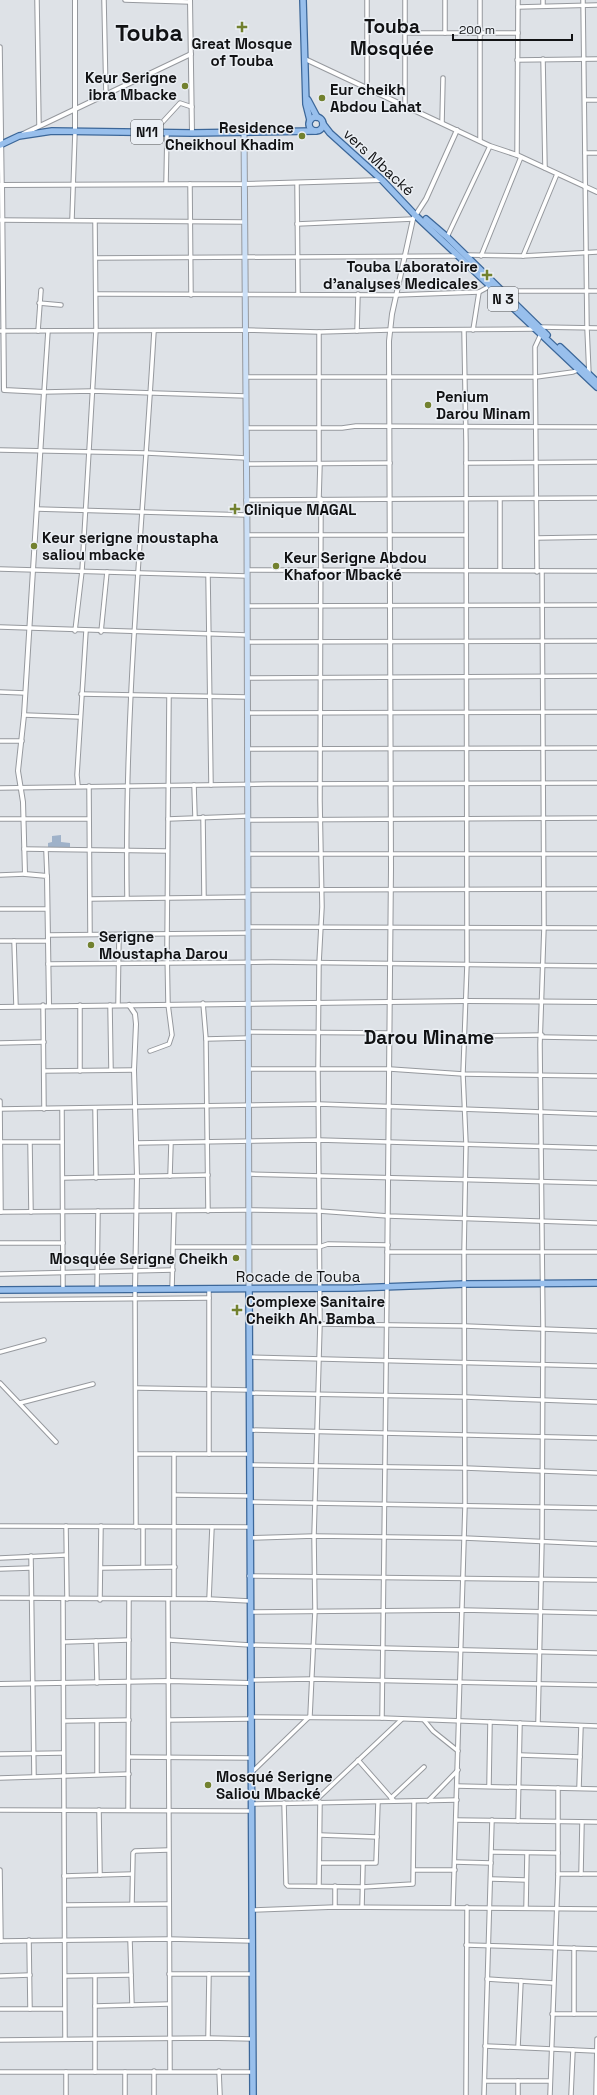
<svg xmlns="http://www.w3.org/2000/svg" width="597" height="2095" viewBox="0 0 597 2095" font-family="'Space Grotesk',sans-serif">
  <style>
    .green { fill: #9fb2c9 }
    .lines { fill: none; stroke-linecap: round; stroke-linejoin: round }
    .minor-casing { stroke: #96999e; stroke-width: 5.5 }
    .tertiary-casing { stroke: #96999e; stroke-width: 6 }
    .secondary-casing { stroke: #96999e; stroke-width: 7 }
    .primary-casing { stroke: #3c6799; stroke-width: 8 }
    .minor { stroke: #fff; stroke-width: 3.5 }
    .tertiary { stroke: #fff; stroke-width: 4 }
    .secondary { stroke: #cbdff6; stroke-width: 5 }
    .primary { stroke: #98bfec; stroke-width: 5.5 }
    .poi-dot { fill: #72812f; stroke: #ebeff4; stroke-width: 1.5 }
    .labels { text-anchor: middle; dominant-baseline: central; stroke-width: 3; stroke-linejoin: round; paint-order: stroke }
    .shield { fill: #ebeff4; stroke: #525457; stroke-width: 1 }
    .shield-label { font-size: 14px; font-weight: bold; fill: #111214 }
    .poi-label { font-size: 15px; font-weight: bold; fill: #111214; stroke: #ebeff4; text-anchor: start }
    .street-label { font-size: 15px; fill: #111214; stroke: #ebeff4 }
    .district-label { font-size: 19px; font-weight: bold; fill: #111214; stroke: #ebeff4 }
    .town-label { font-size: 23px; font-weight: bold; fill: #111214; stroke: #ebeff4 }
  </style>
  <rect width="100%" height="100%" fill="#dee2e7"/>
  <path class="green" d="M 61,835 L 61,842 L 70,843 L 70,850 L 48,850 L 48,843 L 52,842 L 52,836 Z"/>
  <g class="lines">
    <defs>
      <g id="minor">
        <path d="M 37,0 L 39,126"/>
        <path d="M 104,0 L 106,96"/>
        <path d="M 125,0 L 190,2"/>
        <path d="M 367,0 L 367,87"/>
        <path d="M 405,0 L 405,105"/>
        <path d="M 445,0 L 445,33"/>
        <path d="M 480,0 L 480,141"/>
        <path d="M 543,0 L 543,6"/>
        <path d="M 583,0 L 587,328 L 589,375"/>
        <path d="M 518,7 L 597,5"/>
        <path d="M 405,33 L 518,33"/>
        <path d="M 0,47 L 2,185"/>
        <path d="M 543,59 L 545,168"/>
        <path d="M 517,60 L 597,59"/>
        <path d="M 585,100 L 597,100"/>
        <path d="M 442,123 L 443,78"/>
        <path d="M 158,127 L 180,103 L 192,107"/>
        <path d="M 585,153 L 597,153"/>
        <path d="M 517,155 L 518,0"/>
        <path d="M 297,183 L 298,294"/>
        <path d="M 166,184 L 167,132"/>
        <path d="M 190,184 L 191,295"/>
        <path d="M 72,219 L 75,132"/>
        <path d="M 0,220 L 245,222"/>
        <path d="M 297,224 L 413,219"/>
        <path d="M 447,237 L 490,146"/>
        <path d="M 466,255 L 523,256 L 597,252"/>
        <path d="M 481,256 L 521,157"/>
        <path d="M 523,256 L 557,174"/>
        <path d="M 96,258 L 458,256"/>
        <path d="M 502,291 L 597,291"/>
        <path d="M 97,294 L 396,295 L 479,292 L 490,286"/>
        <path d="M 39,303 L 61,305"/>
        <path d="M 539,327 L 597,328"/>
        <path d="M 473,330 L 479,292"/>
        <path d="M 0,331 L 246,330 L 319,332 L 389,330 L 536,329"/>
        <path d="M 38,331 L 41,290"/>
        <path d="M 48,331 L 44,392 L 92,391 L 246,396"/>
        <path d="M 357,331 L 358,294"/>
        <path d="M 246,377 L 536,377 L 573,372 L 578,370"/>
        <path d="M 246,428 L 342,428 L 356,426 L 597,427"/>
        <path d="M 0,450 L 147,453 L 246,458"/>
        <path d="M 466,463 L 597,462"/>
        <path d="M 246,464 L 390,463"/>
        <path d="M 319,464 L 319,332"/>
        <path d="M 319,499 L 320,464"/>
        <path d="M 246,500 L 597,498"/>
        <path d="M 37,509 L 247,515"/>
        <path d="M 247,535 L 466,535"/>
        <path d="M 537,538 L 597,537"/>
        <path d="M 0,569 L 247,576"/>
        <path d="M 247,570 L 597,571"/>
        <path d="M 500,570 L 500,499"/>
        <path d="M 537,572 L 535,347 L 541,334"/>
        <path d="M 208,575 L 211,785"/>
        <path d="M 247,606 L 597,605"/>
        <path d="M 0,627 L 247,635"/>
        <path d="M 75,631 L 82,571 L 96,330 L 95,221"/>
        <path d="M 101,632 L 107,572"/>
        <path d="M 247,642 L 597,641"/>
        <path d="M 247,678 L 597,676"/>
        <path d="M 0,692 L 25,693"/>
        <path d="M 81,694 L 247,697"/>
        <path d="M 247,713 L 597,712"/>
        <path d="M 24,715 L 80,717"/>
        <path d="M 0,741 L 22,741"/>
        <path d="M 247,749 L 597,748"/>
        <path d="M 194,785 L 195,817"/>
        <path d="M 78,786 L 77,775 L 86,631"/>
        <path d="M 89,786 L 90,934"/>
        <path d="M 0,788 L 268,784 L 597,783"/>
        <path d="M 203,817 L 204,897"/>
        <path d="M 0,819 L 88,819"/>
        <path d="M 168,819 L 248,816"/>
        <path d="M 248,820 L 597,818"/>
        <path d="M 24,849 L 167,851"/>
        <path d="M 46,851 L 47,876"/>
        <path d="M 248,854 L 597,854"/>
        <path d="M 0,875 L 25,874"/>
        <path d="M 248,890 L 597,889"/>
        <path d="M 127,898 C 124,708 143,520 154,331"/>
        <path d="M 90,899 L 248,897"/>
        <path d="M 0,909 L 47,909"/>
        <path d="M 248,927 L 597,928"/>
        <path d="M 48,935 L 248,933"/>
        <path d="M 0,941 L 48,941"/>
        <path d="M 14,941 L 16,1006"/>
        <path d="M 48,964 L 272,962 L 597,966"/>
        <path d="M 203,1003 L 206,1039 L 208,1211"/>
        <path d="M 43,1005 L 44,1109"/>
        <path d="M 80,1005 L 80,1071"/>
        <path d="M 110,1005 L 111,1070"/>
        <path d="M 118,1005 L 119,935"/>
        <path d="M 248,1032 L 389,1033"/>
        <path d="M 464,1036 L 542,1035"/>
        <path d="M 541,1037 L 597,1038"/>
        <path d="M 206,1039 L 248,1038"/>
        <path d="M 0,1043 L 44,1042"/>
        <path d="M 150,1051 L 169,1044 L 172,1035 L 168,1004 L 167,946 L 169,696"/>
        <path d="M 248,1069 L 390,1069 L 463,1074 L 597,1076"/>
        <path d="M 44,1071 L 134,1070"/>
        <path d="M 0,1101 L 1,1212"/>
        <path d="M 95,1108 L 96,1178"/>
        <path d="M 0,1109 L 319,1104 L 597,1114"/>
        <path d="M 62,1109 L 63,1290"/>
        <path d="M 1,1142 L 62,1142"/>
        <path d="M 30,1143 L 31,1212"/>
        <path d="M 136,1143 L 319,1140 L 597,1148"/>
        <path d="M 249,1174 L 597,1183"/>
        <path d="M 170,1176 L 171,1143"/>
        <path d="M 63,1178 L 208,1175"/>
        <path d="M 0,1212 L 249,1210 L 319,1211 L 388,1216 L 597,1223"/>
        <path d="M 0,1243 L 63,1243"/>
        <path d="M 174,1247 L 319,1247 L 328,1244 L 388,1245"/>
        <path d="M 387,1252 L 597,1252"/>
        <path d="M 0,1274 L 173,1270"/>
        <path d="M 172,1289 L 174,1211"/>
        <path d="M 209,1289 L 209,1454"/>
        <path d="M 97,1290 L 98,1211"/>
        <path d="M 135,1290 L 136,1527"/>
        <path d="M 0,1300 L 209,1298"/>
        <path d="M 320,1324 L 465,1326 L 597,1331"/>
        <path d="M 0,1352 L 44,1340"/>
        <path d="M 249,1357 L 597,1366"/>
        <path d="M 0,1383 L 56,1442"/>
        <path d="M 137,1388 L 249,1390"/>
        <path d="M 249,1393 L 465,1397 L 597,1402"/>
        <path d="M 20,1403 L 93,1384"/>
        <path d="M 250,1430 L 597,1438"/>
        <path d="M 137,1454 L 250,1454"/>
        <path d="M 250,1465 L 465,1468 L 597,1473"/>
        <path d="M 175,1495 L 250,1496"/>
        <path d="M 250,1502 L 597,1508"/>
        <path d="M 0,1526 L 250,1527"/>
        <path d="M 66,1526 L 67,1599"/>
        <path d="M 143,1527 L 143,1567"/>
        <path d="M 250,1538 L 314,1536 L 464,1538 L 597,1544"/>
        <path d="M 31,1556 L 34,1776"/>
        <path d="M 0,1558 L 66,1555"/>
        <path d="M 102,1568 L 175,1567"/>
        <path d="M 0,1569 L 31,1568"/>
        <path d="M 249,1576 L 597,1580"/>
        <path d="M 0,1598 L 209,1599 L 250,1601"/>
        <path d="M 174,1598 L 174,1454"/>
        <path d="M 63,1599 L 65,2039"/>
        <path d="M 168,1599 L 170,2071"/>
        <path d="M 209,1599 L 212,1527"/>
        <path d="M 100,1600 L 101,1526"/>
        <path d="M 250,1612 L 462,1610 L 597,1613"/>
        <path d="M 169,1640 L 250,1645 L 597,1653"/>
        <path d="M 96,1641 L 97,1683"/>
        <path d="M 64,1642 L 129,1640"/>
        <path d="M 250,1680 L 312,1679 L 597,1685"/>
        <path d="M 250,1717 L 382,1718 L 597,1726"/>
        <path d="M 382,1718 L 387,1287"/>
        <path d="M 169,1720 L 250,1719"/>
        <path d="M 424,1720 L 433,1731 L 458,1751"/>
        <path d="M 64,1721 L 129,1720"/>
        <path d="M 97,1721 L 97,1774"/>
        <path d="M 538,1723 L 542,1540 L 543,1329 L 540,1044 L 544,927 L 542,571"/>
        <path d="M 0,1754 L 63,1753"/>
        <path d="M 520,1755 L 580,1757"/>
        <path d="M 129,1757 L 250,1758"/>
        <path d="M 358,1760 L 394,1801"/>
        <path d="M 251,1773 L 310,1716 L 315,1611 L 314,1536 L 320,1324 L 318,1068 L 319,963 L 322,907 L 320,801 L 321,499"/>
        <path d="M 0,1778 L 129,1774"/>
        <path d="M 457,1786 L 597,1789"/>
        <path d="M 489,1786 L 490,1722"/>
        <path d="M 579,1788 L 581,1726"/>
        <path d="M 391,1798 L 424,1767"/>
        <path d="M 428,1801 L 458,1770"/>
        <path d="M 314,1802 L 402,1719"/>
        <path d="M 284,1803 L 286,1884 L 288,1886 L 362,1887 L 413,1884 L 414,1801"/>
        <path d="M 251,1804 L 457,1800"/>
        <path d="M 0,1810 L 251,1811"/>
        <path d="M 99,1810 L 100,1875"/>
        <path d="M 128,1810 L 129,1599"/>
        <path d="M 456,1820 L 597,1822"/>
        <path d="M 518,1821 L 520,1723"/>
        <path d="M 320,1835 L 377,1837"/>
        <path d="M 492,1852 L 558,1853"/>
        <path d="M 455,1862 L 491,1863"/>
        <path d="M 320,1863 L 376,1863 L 378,1802"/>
        <path d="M 0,1870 L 1,1941"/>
        <path d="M 414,1870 L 455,1870"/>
        <path d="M 558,1874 L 597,1874"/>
        <path d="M 581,1874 L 582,1822"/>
        <path d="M 64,1876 L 132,1874"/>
        <path d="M 491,1879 L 526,1880"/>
        <path d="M 319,1886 L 320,1802"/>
        <path d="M 132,1904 L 133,1853 L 135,1851 L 168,1850"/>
        <path d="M 65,1905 L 169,1904"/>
        <path d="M 335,1907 L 335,1886"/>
        <path d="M 362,1907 L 363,1864"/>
        <path d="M 453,1907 L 465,1506 L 464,1252 L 466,1144 L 463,1074 L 467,964 L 466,443 L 464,331"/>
        <path d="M 526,1908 L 527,1853"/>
        <path d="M 252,1910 L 335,1907 L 597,1909"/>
        <path d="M 29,1940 L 30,2009"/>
        <path d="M 130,1940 L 132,2005"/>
        <path d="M 0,1941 L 169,1939 L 252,1941"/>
        <path d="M 466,1945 L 597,1949"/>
        <path d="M 169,1974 L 252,1974"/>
        <path d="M 0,1976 L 30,1975"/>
        <path d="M 65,1976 L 131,1975"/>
        <path d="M 95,1976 L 95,2072"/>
        <path d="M 487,1979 L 553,1983"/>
        <path d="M 95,2006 L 169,2004"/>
        <path d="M 0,2009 L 64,2009"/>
        <path d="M 552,2014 L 597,2014"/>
        <path d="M 574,2014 L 574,1948"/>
        <path d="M 208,2038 L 209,1974"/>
        <path d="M 0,2040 L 208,2038 L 253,2039"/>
        <path d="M 485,2046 L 596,2051"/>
        <path d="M 518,2047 L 521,1981"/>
        <path d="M 154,2071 L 154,2095"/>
        <path d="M 219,2071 L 220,2095"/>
        <path d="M 0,2072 L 253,2072"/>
        <path d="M 125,2072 L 125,2095"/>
        <path d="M 485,2081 L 550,2081"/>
        <path d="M 66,2095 L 66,2072"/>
        <path d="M 466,2095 L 467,1907"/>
        <path d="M 484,2095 L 492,1820"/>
        <path d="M 518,2095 L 518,2081"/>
        <path d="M 550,2095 L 558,1874 L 558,1788"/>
        <path d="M 571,2095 L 573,2050"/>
        <path d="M 596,2095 L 597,2039"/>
      </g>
      <g id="tertiary">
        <path d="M 190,0 L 192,133"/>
        <path d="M 305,59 L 490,146 L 517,155 L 597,192"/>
        <path d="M 75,132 L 75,0"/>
        <path d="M 23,134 L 191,54"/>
        <path d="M 0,185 L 244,184 L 382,180"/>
        <path d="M 2,185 L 4,390 L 44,392 L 24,715 L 18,771 L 23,802 L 25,874 L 47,876 L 49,1005"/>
        <path d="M 129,1005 L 135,1014 L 136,1024 L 134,1070 L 137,1176 L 135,1290"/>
        <path d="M 0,1007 L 466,1001 L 597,1002"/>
        <path d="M 387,1287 L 391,868 L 389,341 L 392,314 L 413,219 L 426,199 L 457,130"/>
        <path d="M 0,1684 L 169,1681 L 250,1683"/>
      </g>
      <path id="secondary" d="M 244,131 L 247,535 L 249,1289"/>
      <g id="primary">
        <path d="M 303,0 L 306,104 L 310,120"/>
        <path d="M 308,100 L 317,117"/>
        <circle cx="316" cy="124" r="7"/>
        <path d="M 323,124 L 330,133 L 382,180 L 415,215 L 597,387"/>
        <path d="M 0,145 L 19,136 L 52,131 L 192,133 L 315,131"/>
        <path d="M 426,219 L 447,237 L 547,335"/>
        <path d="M 560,347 L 597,382"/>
        <path d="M 249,1289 L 253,2095"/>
        <path d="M 0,1290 L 354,1288 L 465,1284 L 597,1283"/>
      </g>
    </defs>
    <use href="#minor" class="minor-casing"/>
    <use href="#tertiary" class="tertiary-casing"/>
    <use href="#secondary" class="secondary-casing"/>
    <use href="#primary" class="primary-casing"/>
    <use href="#minor" class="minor"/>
    <use href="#tertiary" class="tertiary"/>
    <use href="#secondary" class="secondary"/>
    <use href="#primary" class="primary"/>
  </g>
  <g class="poi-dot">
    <path d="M240 21h4v4h4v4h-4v4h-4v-4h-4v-4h4z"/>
    <circle cx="185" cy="86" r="4"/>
    <circle cx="322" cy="98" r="4"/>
    <circle cx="302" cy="136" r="4"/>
    <path d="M485 269h4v4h4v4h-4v4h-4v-4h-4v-4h4z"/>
    <circle cx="428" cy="405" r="4"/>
    <path d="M233 503h4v4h4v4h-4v4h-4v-4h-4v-4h4z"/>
    <circle cx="34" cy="546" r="4"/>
    <circle cx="276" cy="566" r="4"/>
    <circle cx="91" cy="945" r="4"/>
    <circle cx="236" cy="1258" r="4"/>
    <path d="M235 1304h4v4h4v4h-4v4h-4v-4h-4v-4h4z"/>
    <circle cx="208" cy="1785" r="4"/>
  </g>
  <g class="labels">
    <g class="shield">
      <rect x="131" y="120" width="32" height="24" rx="3"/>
      <rect x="488" y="287" width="30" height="24" rx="3"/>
    </g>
    <g class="shield-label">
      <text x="147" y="132">N11</text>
      <text x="503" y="299">N 3</text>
    </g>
    <g class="poi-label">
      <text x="242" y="43" text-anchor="middle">Great Mosque<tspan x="242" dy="17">of Touba</tspan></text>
      <text x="177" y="77" text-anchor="end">Keur Serigne<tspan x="177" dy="17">ibra Mbacke</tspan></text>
      <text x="330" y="89">Eur cheikh<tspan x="330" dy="17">Abdou Lahat</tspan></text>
      <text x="294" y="127" text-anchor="end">Residence<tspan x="294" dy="17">Cheikhoul Khadim</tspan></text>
      <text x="478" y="266" text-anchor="end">Touba Laboratoire<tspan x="478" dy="17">d'analyses Medicales</tspan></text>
      <text x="436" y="396">Penium<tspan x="436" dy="17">Darou Minam</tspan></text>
      <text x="244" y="509">Clinique MAGAL</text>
      <text x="42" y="537">Keur serigne moustapha<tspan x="42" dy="17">saliou mbacke</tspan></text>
      <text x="284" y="557">Keur Serigne Abdou<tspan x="284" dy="17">Khafoor Mbacké</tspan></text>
      <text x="99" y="936">Serigne<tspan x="99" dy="17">Moustapha Darou</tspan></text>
      <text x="228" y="1258" text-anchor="end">Mosquée Serigne Cheikh</text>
      <text x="246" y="1301">Complexe Sanitaire<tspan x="246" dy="17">Cheikh Ah. Bamba</tspan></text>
      <text x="216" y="1776">Mosqué Serigne<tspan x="216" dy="17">Saliou Mbacké</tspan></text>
    </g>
    <g class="street-label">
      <text transform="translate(379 162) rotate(43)">vers Mbacké</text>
      <text x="298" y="1276">Rocade de Touba</text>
    </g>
    <g class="district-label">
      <text x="392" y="26">Touba<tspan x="392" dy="22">Mosquée</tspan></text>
      <text x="429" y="1037">Darou Miname</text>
    </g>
    <g class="town-label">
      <text x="149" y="33">Touba</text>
    </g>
  </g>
  <path d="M453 34v6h119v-6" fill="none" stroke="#111214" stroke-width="2"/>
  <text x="459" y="34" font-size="12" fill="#111214" stroke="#ebeff4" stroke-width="3" paint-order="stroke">200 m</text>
</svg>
